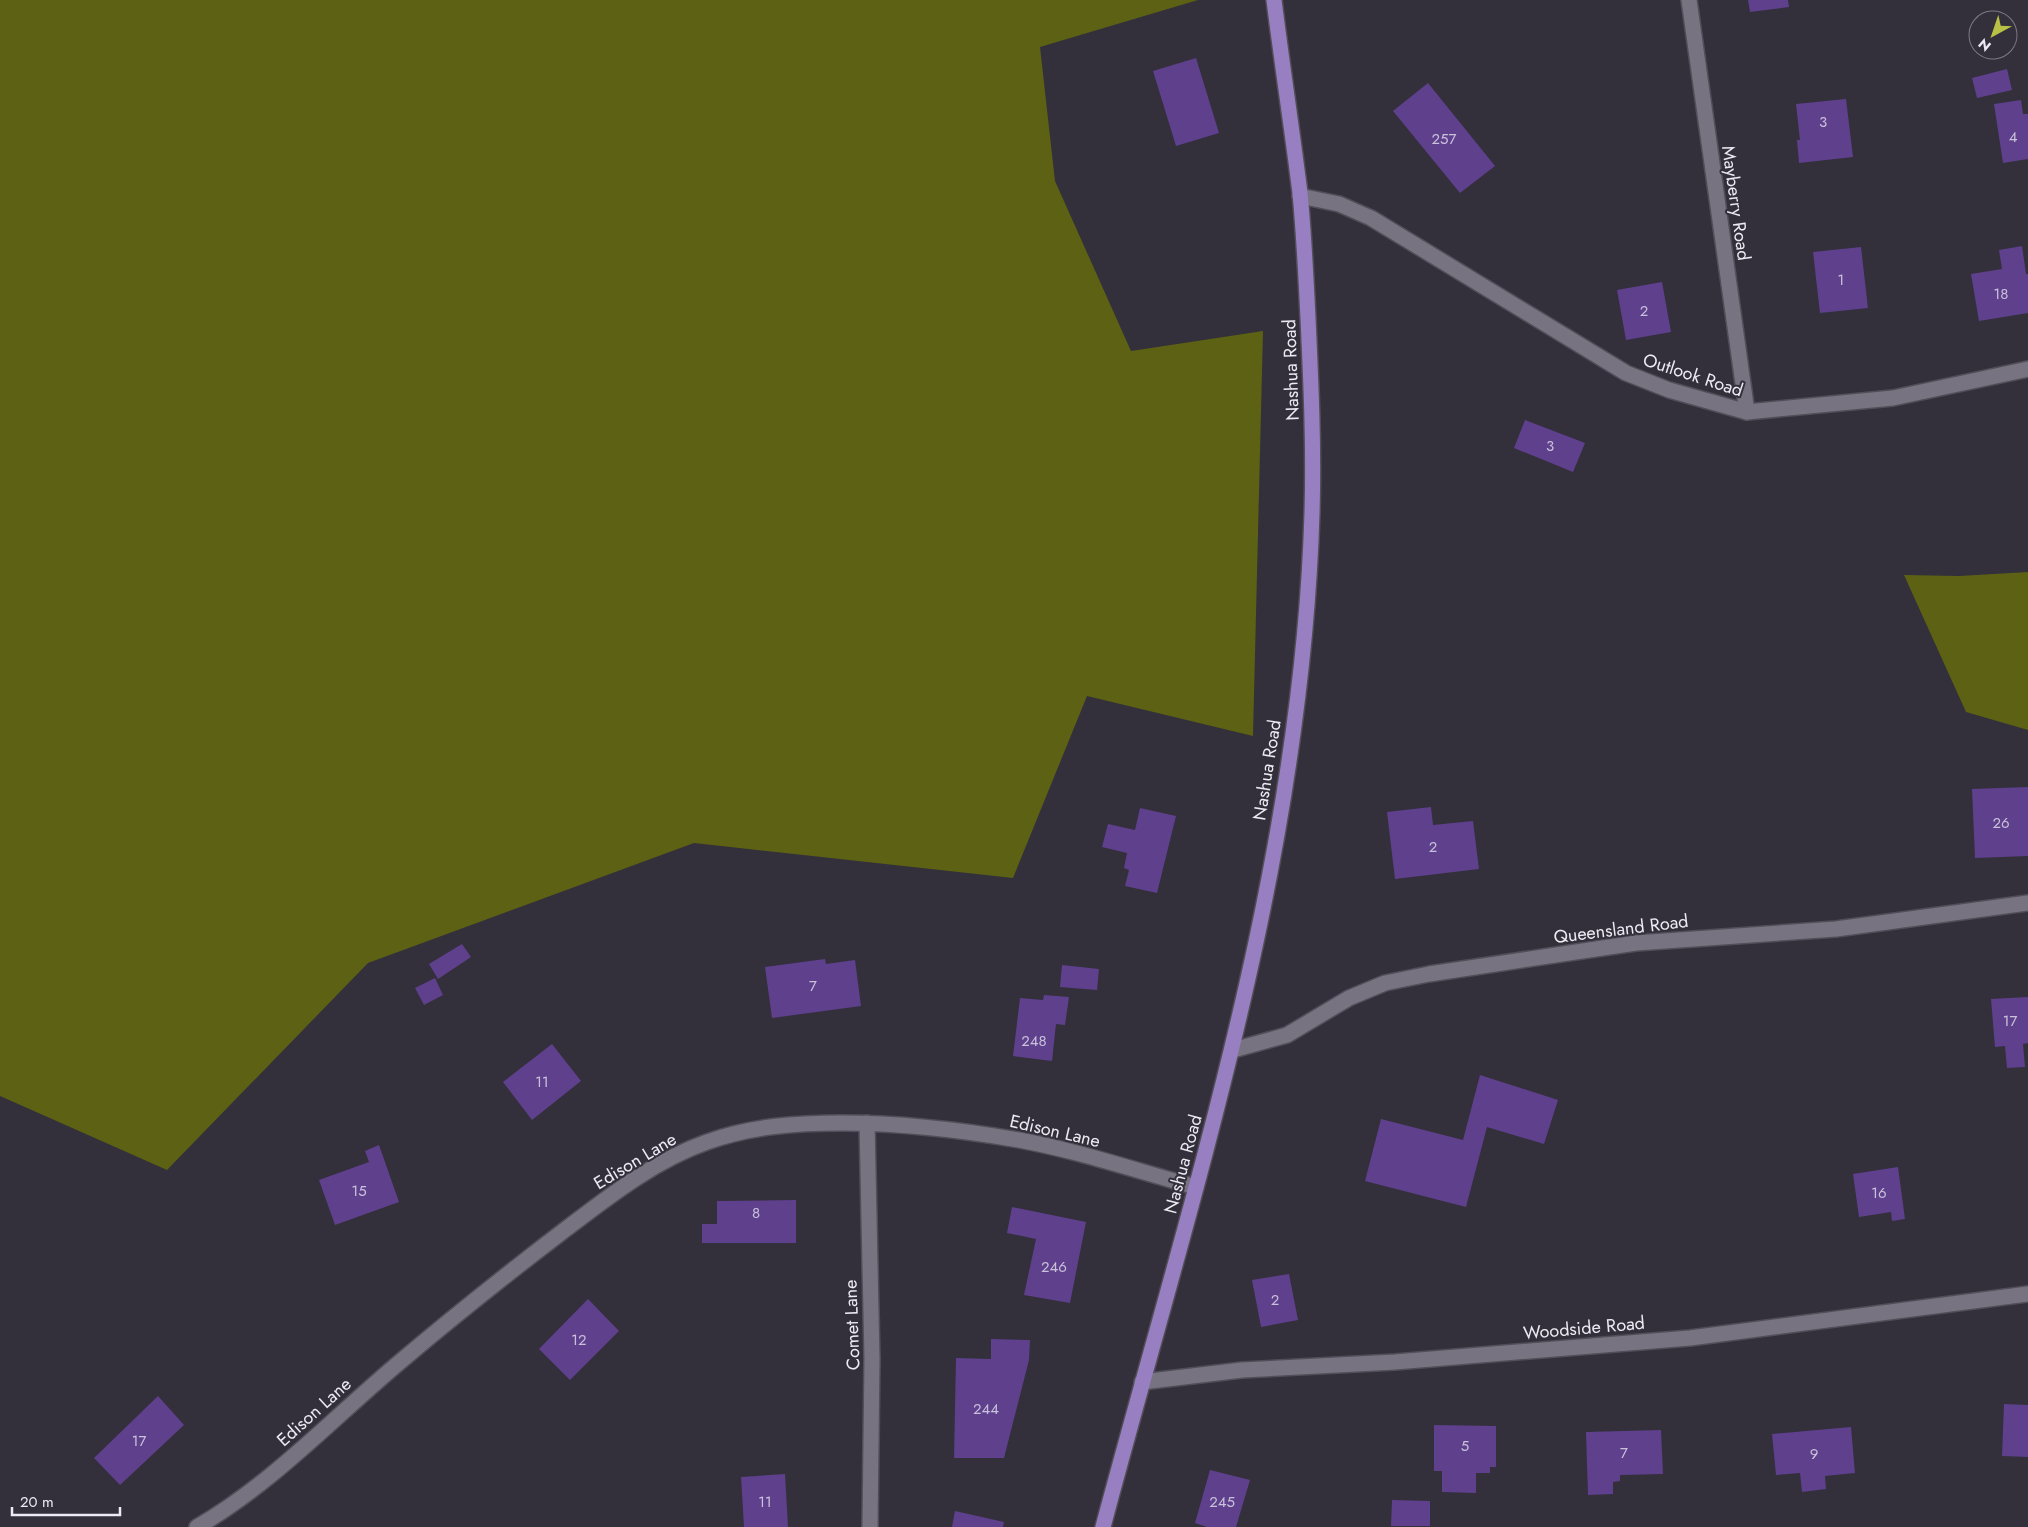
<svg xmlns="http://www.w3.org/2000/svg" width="2028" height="1527" viewBox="0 0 2028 1527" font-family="Jost,sans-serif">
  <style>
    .green { fill: #5c6114 }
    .building { fill: #5f408d }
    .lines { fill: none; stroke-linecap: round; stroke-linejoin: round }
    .minor-casing { stroke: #514e58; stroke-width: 18 }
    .major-casing { stroke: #514e58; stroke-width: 18 }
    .minor { stroke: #777381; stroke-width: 15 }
    .major { stroke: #987fc2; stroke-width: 15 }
    .labels { text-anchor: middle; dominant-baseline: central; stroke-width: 4; stroke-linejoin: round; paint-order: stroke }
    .number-label { font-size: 15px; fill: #c9c0d9 }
    .street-label { font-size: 18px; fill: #eceaf2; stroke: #332f3b }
  </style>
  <rect width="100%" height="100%" fill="#332f3b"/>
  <g class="green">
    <path d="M 0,0 L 1198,0 L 1040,47 L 1055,181 L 1131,351 L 1263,331 L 1253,736 L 1087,696 L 1013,878 L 694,843 L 368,963 L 167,1170 L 0,1096 Z"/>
    <path d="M 2028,572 L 2028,730 L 1966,712 L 1904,575 L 1959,576 Z"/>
  </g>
  <g class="building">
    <path d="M 1748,0 L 1788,0 L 1789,7 L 1750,12 Z"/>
    <path d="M 1196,58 L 1219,133 L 1176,146 L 1153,71 Z"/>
    <path d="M 2007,69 L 2012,90 L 1977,98 L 1972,78 Z"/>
    <path d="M 1428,83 L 1495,166 L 1460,193 L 1393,111 Z"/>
    <path d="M 1846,99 L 1853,157 L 1799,163 L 1797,140 L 1800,140 L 1796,104 Z"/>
    <path d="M 2021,100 L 2023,114 L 2028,114 L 2028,159 L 2003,163 L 1994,104 Z"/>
    <path d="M 2022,246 L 2026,274 L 2028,274 L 2028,313 L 1979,321 L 1971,274 L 2002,269 L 1999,250 Z"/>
    <path d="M 1861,247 L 1868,308 L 1820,313 L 1813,252 Z"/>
    <path d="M 1662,282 L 1671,332 L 1626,340 L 1617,290 Z"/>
    <path d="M 1525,420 L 1585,443 L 1573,472 L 1514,448 Z"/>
    <path d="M 2028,787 L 2028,856 L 1975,858 L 1972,789 Z"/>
    <path d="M 1431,807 L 1433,825 L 1473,821 L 1479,869 L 1395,879 L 1387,812 Z"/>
    <path d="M 1140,808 L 1176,816 L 1157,893 L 1125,886 L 1129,870 L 1124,868 L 1127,853 L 1102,847 L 1108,824 L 1135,830 Z"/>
    <path d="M 462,944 L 471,957 L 438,979 L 429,964 Z"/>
    <path d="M 825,959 L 826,964 L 855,960 L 861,1006 L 772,1018 L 765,967 Z"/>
    <path d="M 1062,965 L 1099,969 L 1097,990 L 1060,987 Z"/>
    <path d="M 435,978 L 443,995 L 424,1005 L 415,988 Z"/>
    <path d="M 1044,995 L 1069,997 L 1065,1025 L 1056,1024 L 1052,1061 L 1013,1056 L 1020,998 L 1043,1000 Z"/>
    <path d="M 2028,997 L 2028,1043 L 2023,1044 L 2025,1067 L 2007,1068 L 2005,1046 L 1995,1047 L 1991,999 Z"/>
    <path d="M 552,1044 L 581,1081 L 532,1120 L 503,1082 Z"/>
    <path d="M 1480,1075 L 1558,1100 L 1544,1144 L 1487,1127 L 1466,1207 L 1365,1181 L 1381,1119 L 1463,1140 Z"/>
    <path d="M 379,1145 L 399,1202 L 335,1225 L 319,1180 L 369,1162 L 365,1151 Z"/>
    <path d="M 1898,1167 L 1905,1219 L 1892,1221 L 1891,1212 L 1859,1217 L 1853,1174 Z"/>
    <path d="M 796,1200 L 796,1243 L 702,1243 L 702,1224 L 717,1224 L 717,1201 Z"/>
    <path d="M 1012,1207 L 1086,1222 L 1070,1303 L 1024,1295 L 1036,1239 L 1007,1233 Z"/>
    <path d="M 1289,1274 L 1298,1320 L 1261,1327 L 1252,1280 Z"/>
    <path d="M 588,1299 L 619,1331 L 570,1380 L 539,1349 Z"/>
    <path d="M 991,1339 L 1030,1340 L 1029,1360 L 1004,1458 L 954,1458 L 956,1358 L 991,1359 Z"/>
    <path d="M 158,1396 L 184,1425 L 120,1485 L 94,1458 Z"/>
    <path d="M 2004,1404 L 2028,1405 L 2028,1457 L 2002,1456 Z"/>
    <path d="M 1434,1425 L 1496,1426 L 1496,1467 L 1490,1467 L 1490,1473 L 1476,1473 L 1476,1493 L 1442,1492 L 1442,1471 L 1434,1471 Z"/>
    <path d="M 1851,1427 L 1855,1473 L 1825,1476 L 1826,1489 L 1802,1492 L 1800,1473 L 1776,1475 L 1772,1434 Z"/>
    <path d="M 1661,1430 L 1663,1474 L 1620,1475 L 1620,1481 L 1613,1482 L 1613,1494 L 1588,1495 L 1586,1432 Z"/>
    <path d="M 1210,1470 L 1250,1480 L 1236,1527 L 1207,1527 L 1195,1523 Z"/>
    <path d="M 785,1474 L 788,1527 L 744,1527 L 741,1477 Z"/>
    <path d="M 1392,1500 L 1430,1501 L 1430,1526 L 1391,1526 Z"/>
    <path d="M 955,1511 L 1004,1522 L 1003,1527 L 952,1527 Z"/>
  </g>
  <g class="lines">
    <defs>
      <g id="minor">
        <path d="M 1689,0 L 1747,412"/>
        <path d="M 1300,196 L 1339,204 L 1371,218 L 1626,373 L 1669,390 L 1747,412 L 1893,398 L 2028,369"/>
        <path d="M 1233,1050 L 1287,1035 L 1349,998 L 1385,983 L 1429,974 L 1636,943 L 1836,929 L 2028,903"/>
        <path d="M 867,1123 L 872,1359 L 870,1527"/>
        <path d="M 1142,1382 L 1242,1370 L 1395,1362 L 1690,1338 L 2028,1294"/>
        <path d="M 197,1527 C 273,1483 334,1417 401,1361 C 453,1317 507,1274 562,1232 C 607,1198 653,1161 707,1142 C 751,1126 796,1123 842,1123 C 901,1123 961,1130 1019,1140 C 1079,1151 1137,1171 1196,1187"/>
      </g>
      <path id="major" d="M 1103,1527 C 1192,1194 1302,861 1312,513 C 1314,448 1311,383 1308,318 C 1306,277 1304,235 1300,193 C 1292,129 1282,64 1274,0"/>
    </defs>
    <use href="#minor" class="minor-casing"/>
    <use href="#major" class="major-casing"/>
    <use href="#minor" class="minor"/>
    <use href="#major" class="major"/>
  </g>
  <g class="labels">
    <g class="number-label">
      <text x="1823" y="122">3</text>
      <text x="2013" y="137">4</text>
      <text x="1444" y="139">257</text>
      <text x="1841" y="280">1</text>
      <text x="2001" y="294">18</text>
      <text x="1644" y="311">2</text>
      <text x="1550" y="446">3</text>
      <text x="2001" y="823">26</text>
      <text x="1433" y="847">2</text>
      <text x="813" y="986">7</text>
      <text x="2010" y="1021">17</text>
      <text x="1034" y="1041">248</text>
      <text x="542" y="1082">11</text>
      <text x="359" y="1191">15</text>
      <text x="1879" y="1193">16</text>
      <text x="756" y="1213">8</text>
      <text x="1054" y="1267">246</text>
      <text x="1275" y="1300">2</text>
      <text x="579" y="1340">12</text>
      <text x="986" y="1409">244</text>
      <text x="139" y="1441">17</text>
      <text x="1465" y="1446">5</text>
      <text x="1624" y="1453">7</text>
      <text x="1814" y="1454">9</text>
      <text x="765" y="1502">11</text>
      <text x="1222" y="1502">245</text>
    </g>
    <g class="street-label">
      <text transform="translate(1736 203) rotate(82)">Mayberry Road</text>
      <text transform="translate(1291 370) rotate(-92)">Nashua Road</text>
      <text transform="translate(1693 375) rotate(18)">Outlook Road</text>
      <text transform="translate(1267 770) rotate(-81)">Nashua Road</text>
      <text transform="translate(1621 929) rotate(-7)">Queensland Road</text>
      <text transform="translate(1055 1131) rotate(13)">Edison Lane</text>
      <text transform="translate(635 1161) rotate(-31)">Edison Lane</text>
      <text transform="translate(1183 1164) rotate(-75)">Nashua Road</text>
      <text transform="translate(852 1325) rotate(-92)">Comet Lane</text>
      <text transform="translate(1584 1328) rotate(-5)">Woodside Road</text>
      <text transform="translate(314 1412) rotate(-42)">Edison Lane</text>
    </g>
  </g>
  <g transform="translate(1993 35) rotate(220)"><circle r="24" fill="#332f3b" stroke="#7d7a84"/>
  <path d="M0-4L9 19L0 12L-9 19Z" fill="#b9c046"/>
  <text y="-8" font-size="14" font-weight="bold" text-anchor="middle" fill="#eceaf2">N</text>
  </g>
  <path d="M12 1507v8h108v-8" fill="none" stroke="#eceaf2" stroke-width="2.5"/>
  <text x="20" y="1507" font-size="15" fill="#eceaf2" stroke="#332f3b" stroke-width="4" paint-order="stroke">20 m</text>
</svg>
